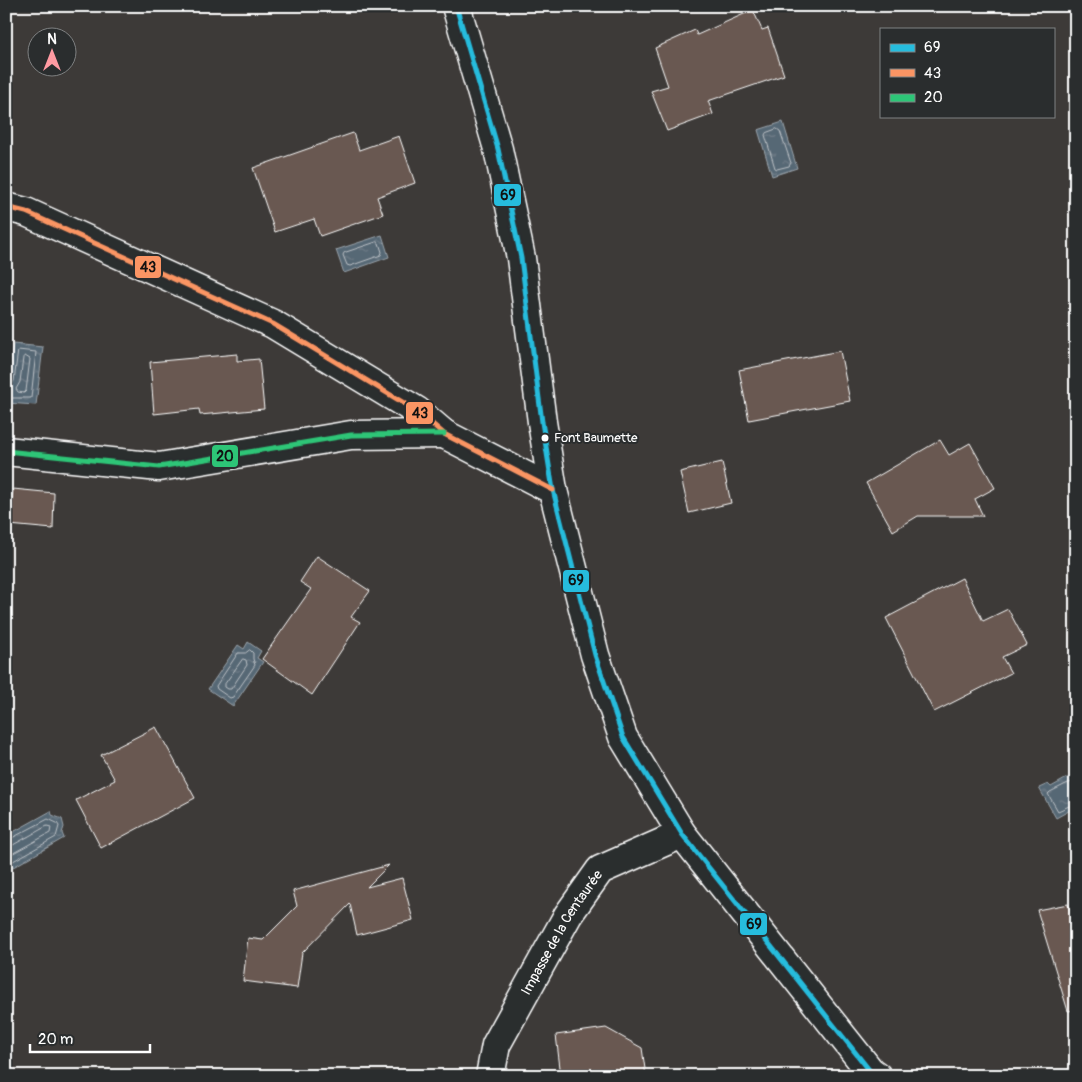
<svg xmlns="http://www.w3.org/2000/svg" width="1082" height="1082" viewBox="0 0 1082 1082" font-family="Pangolin,sans-serif">
  <style>
    .water { fill: url(#water-ripples); stroke: #9aa4ac }
    .lines { fill: none; stroke-linecap: round; stroke-linejoin: round }
    .shore { stroke: #bcc2c7; stroke-width: 1 }
    .building { fill: #695951; stroke: #fff }
    .street-casing { stroke: #fff; stroke-width: 31 }
    .street { stroke: #2a2d2e; stroke-width: 28 }
    .bus-1-casing { stroke: #2a2d2e; stroke-width: 9 }
    .bus-2-casing { stroke: #2a2d2e; stroke-width: 9 }
    .bus-3-casing { stroke: #2a2d2e; stroke-width: 9 }
    .bus-1 { stroke: #26bcdd; stroke-width: 5 }
    .bus-2 { stroke: #fb9564; stroke-width: 5 }
    .bus-3 { stroke: #2dc577; stroke-width: 5 }
    .bus-dot { fill: #fff; stroke: #2a2d2e; stroke-width: 2 }
    .labels { text-anchor: middle; dominant-baseline: central; stroke-width: 4; stroke-linejoin: round; paint-order: stroke }
    .bus-label { font-size: 13px; fill: #fff; stroke: #2a2d2e; text-anchor: start }
    .street-label { font-size: 14px; fill: #fff; stroke: #2a2d2e }
    .line-badge { stroke: #2a2d2e; stroke-width: 2 }
    .pale-badge-label { font-size: 14px; text-anchor: middle; font-weight: bold; fill: #111 }
  </style>
  <defs>
    <pattern id="water-ripples" width="26" height="14" patternUnits="userSpaceOnUse" patternTransform="scale(1.25)"><rect width="26" height="14" fill="#576774"/><path d="M2 4q2-2 4 0t4 0M15 11q2-2 4 0t4 0" fill="none" stroke="#707e89"/></pattern>
  </defs>
  <rect width="100%" height="100%" fill="#3d3a38"/>
  <filter id="ink" filterUnits="userSpaceOnUse"><feTurbulence type="fractalNoise" baseFrequency=".02" numOctaves="2"/><feDisplacementMap in="SourceGraphic" scale="10" xChannelSelector="R" yChannelSelector="G"/><feConvolveMatrix kernelMatrix="1 2 1 2 8 2 1 2 1" color-interpolation-filters="sRGB"/></filter>
  <g filter="url(#ink)">
    <g class="water">
      <path d="M 783,122 L 797,168 L 772,176 L 758,130 Z"/>
      <path d="M 382,235 L 389,257 L 344,273 L 336,250 Z"/>
      <path d="M 13,344 L 43,347 L 36,405 L 6,403 Z"/>
      <path d="M 248,642 L 261,651 L 257,658 L 263,662 L 233,706 L 208,689 L 238,645 L 244,649 Z"/>
      <path d="M 1076,777 L 1076,807 L 1056,818 L 1039,788 L 1048,784 L 1051,787 L 1067,778 Z"/>
      <path d="M 51,811 L 52,815 L 62,819 L 64,827 L 62,833 L 64,838 L 8,870 L 6,867 L 6,836 Z"/>
    </g>
    <g class="lines">
      <g class="shore">
        <path d="M 777,129 L 780,131 L 791,163 L 789,166 L 777,169 L 775,168 L 765,135 L 766,133 Z"/>
        <path d="M 377,242 L 379,243 L 382,252 L 381,255 L 350,266 L 347,265 L 343,255 L 344,253 Z"/>
        <path d="M 25,356 L 30,359 L 26,391 L 24,393 L 18,392 L 16,389 L 20,382 L 23,358 Z"/>
        <path d="M 6,386 L 11,385 L 14,381 L 18,350 L 36,352 L 31,398 L 6,398"/>
        <path d="M 250,650 L 253,653 L 253,659 L 255,665 L 233,697 L 230,698 L 217,689 L 216,686 L 238,653 L 245,653 Z"/>
        <path d="M 243,659 L 246,660 L 247,665 L 231,689 L 228,689 L 225,687 L 225,684 Z"/>
        <path d="M 1076,782 L 1068,783 L 1050,792 L 1048,794 L 1058,811 L 1076,803"/>
        <path d="M 6,840 L 10,839 L 48,819 L 57,823 L 59,826 L 56,837 L 6,865"/>
        <path d="M 6,846 L 13,845 L 47,826 L 51,827 L 50,833 L 6,857"/>
      </g>
    </g>
    <g class="building">
      <path d="M 753,10 L 762,30 L 768,28 L 784,75 L 708,101 L 713,114 L 667,131 L 651,91 L 668,86 L 655,48 L 695,30 L 697,35 Z"/>
      <path d="M 353,133 L 359,150 L 399,136 L 415,183 L 377,197 L 383,214 L 320,236 L 314,219 L 275,232 L 253,168 Z"/>
      <path d="M 840,351 L 850,401 L 749,420 L 739,370 Z"/>
      <path d="M 237,354 L 237,361 L 259,359 L 264,409 L 200,415 L 199,409 L 154,414 L 150,362 Z"/>
      <path d="M 940,440 L 949,455 L 970,443 L 995,488 L 975,499 L 983,516 L 918,516 L 893,531 L 866,483 Z"/>
      <path d="M 722,462 L 731,503 L 689,513 L 680,472 Z"/>
      <path d="M 13,489 L 54,493 L 53,529 L 9,525 Z"/>
      <path d="M 317,556 L 370,591 L 351,617 L 360,622 L 312,695 L 262,659 L 311,589 L 300,582 Z"/>
      <path d="M 962,578 L 983,621 L 1008,609 L 1027,645 L 1002,657 L 1011,673 L 934,712 L 886,618 Z"/>
      <path d="M 156,727 L 195,798 L 101,848 L 76,800 L 115,780 L 101,755 Z"/>
      <path d="M 389,865 L 367,887 L 402,878 L 413,920 L 357,935 L 350,904 L 302,953 L 297,988 L 243,981 L 248,938 L 263,940 L 297,906 L 293,891 Z"/>
      <path d="M 1068,904 L 1076,932 L 1076,1010 L 1068,1011 L 1037,910 Z"/>
      <path d="M 606,1028 L 642,1048 L 646,1076 L 561,1076 L 556,1035 Z"/>
    </g>
    <g class="lines">
      <defs>
        <g id="street">
          <path d="M 456,6 L 498,149 L 521,258 L 542,422 L 553,490 L 595,655 L 623,737 L 682,834 L 870,1071 L 877,1076"/>
          <path d="M 6,207 L 26,212 L 273,324 L 417,411 L 444,434 L 553,490"/>
          <path d="M 6,451 L 159,467 L 351,435 L 444,434"/>
          <path id="s1" d="M 490,1076 L 496,1045 L 568,915 L 600,870 L 682,834"/>
        </g>
      </defs>
      <use href="#street" class="street-casing"/>
      <use href="#street" class="street"/>
      <defs>
        <path id="bus-1" d="M 456,6 L 498,149 L 521,258 L 542,422 L 553,490 L 595,655 L 623,737 L 682,834 L 870,1071 L 877,1076"/>
        <path id="bus-2" d="M 6,207 L 26,212 L 273,324 L 417,411 L 444,434 L 553,490"/>
        <path id="bus-3" d="M 6,451 L 159,467 L 351,435 L 444,434"/>
      </defs>
      <use href="#bus-1" class="bus-1-casing"/>
      <use href="#bus-2" class="bus-2-casing"/>
      <use href="#bus-3" class="bus-3-casing"/>
      <use href="#bus-1" class="bus-1"/>
      <use href="#bus-2" class="bus-2"/>
      <use href="#bus-3" class="bus-3"/>
    </g>
  </g>
  <circle class="bus-dot" cx="545" cy="438" r="4.5"/>
  <g class="labels">
    <g class="bus-label">
      <text x="554" y="438">Font Baumette</text>
    </g>
    <g class="street-label">
      <text stroke="none"><textPath href="#s1" startOffset="162">Impasse de la Centaurée</textPath></text>
    </g>
  </g>
  <g class="line-badge">
    <rect x="493" y="183" width="29" height="24" rx="5" fill="#26bcdd"/>
    <rect x="134" y="255" width="28" height="24" rx="5" fill="#fb9564"/>
    <rect x="405" y="401" width="29" height="24" rx="5" fill="#fb9564"/>
    <rect x="211" y="444" width="28" height="24" rx="5" fill="#2dc577"/>
    <rect x="562" y="569" width="28" height="24" rx="5" fill="#26bcdd"/>
    <rect x="739" y="912" width="29" height="24" rx="5" fill="#26bcdd"/>
  </g>
  <g class="pale-badge-label">
    <text x="508" y="200">69</text>
    <text x="148" y="272">43</text>
    <text x="420" y="418">43</text>
    <text x="225" y="461">20</text>
    <text x="576" y="585">69</text>
    <text x="754" y="929">69</text>
  </g>
  <rect width="1082" height="1082" fill="none" stroke="#2a2d2e" stroke-width="25"/>
  <rect x="12" y="12" width="1057" height="1057" fill="none" stroke="#fff" stroke-width="2" filter="url(#ink)"/>
  <rect x="880" y="28" width="175" height="90" fill="#2a2d2e" stroke="#7f8182"/>
  <rect x="890" y="44" width="25" height="8" fill="#26bcdd" stroke="#7f8182"/>
  <text x="924" y="52" font-size="15" fill="#ffffff">69</text>
  <rect x="890" y="69" width="25" height="8" fill="#fb9564" stroke="#7f8182"/>
  <text x="924" y="78" font-size="15" fill="#ffffff">43</text>
  <rect x="890" y="94" width="25" height="8" fill="#2dc577" stroke="#7f8182"/>
  <text x="924" y="102" font-size="15" fill="#ffffff">20</text>
  <g transform="translate(52 52)"><circle r="24" fill="#2a2d2e" stroke="#7f8182"/>
  <path d="M0-4L9 19L0 12L-9 19Z" fill="#ff9aa2"/>
  <text y="-8" font-size="14" font-weight="bold" text-anchor="middle" fill="#ffffff">N</text>
  </g>
  <path d="M30 1044v8h120v-8" fill="none" stroke="#ffffff" stroke-width="2.5"/>
  <text x="38" y="1044" font-size="15" fill="#ffffff" stroke="#2a2d2e" stroke-width="4" paint-order="stroke">20 m</text>
</svg>
